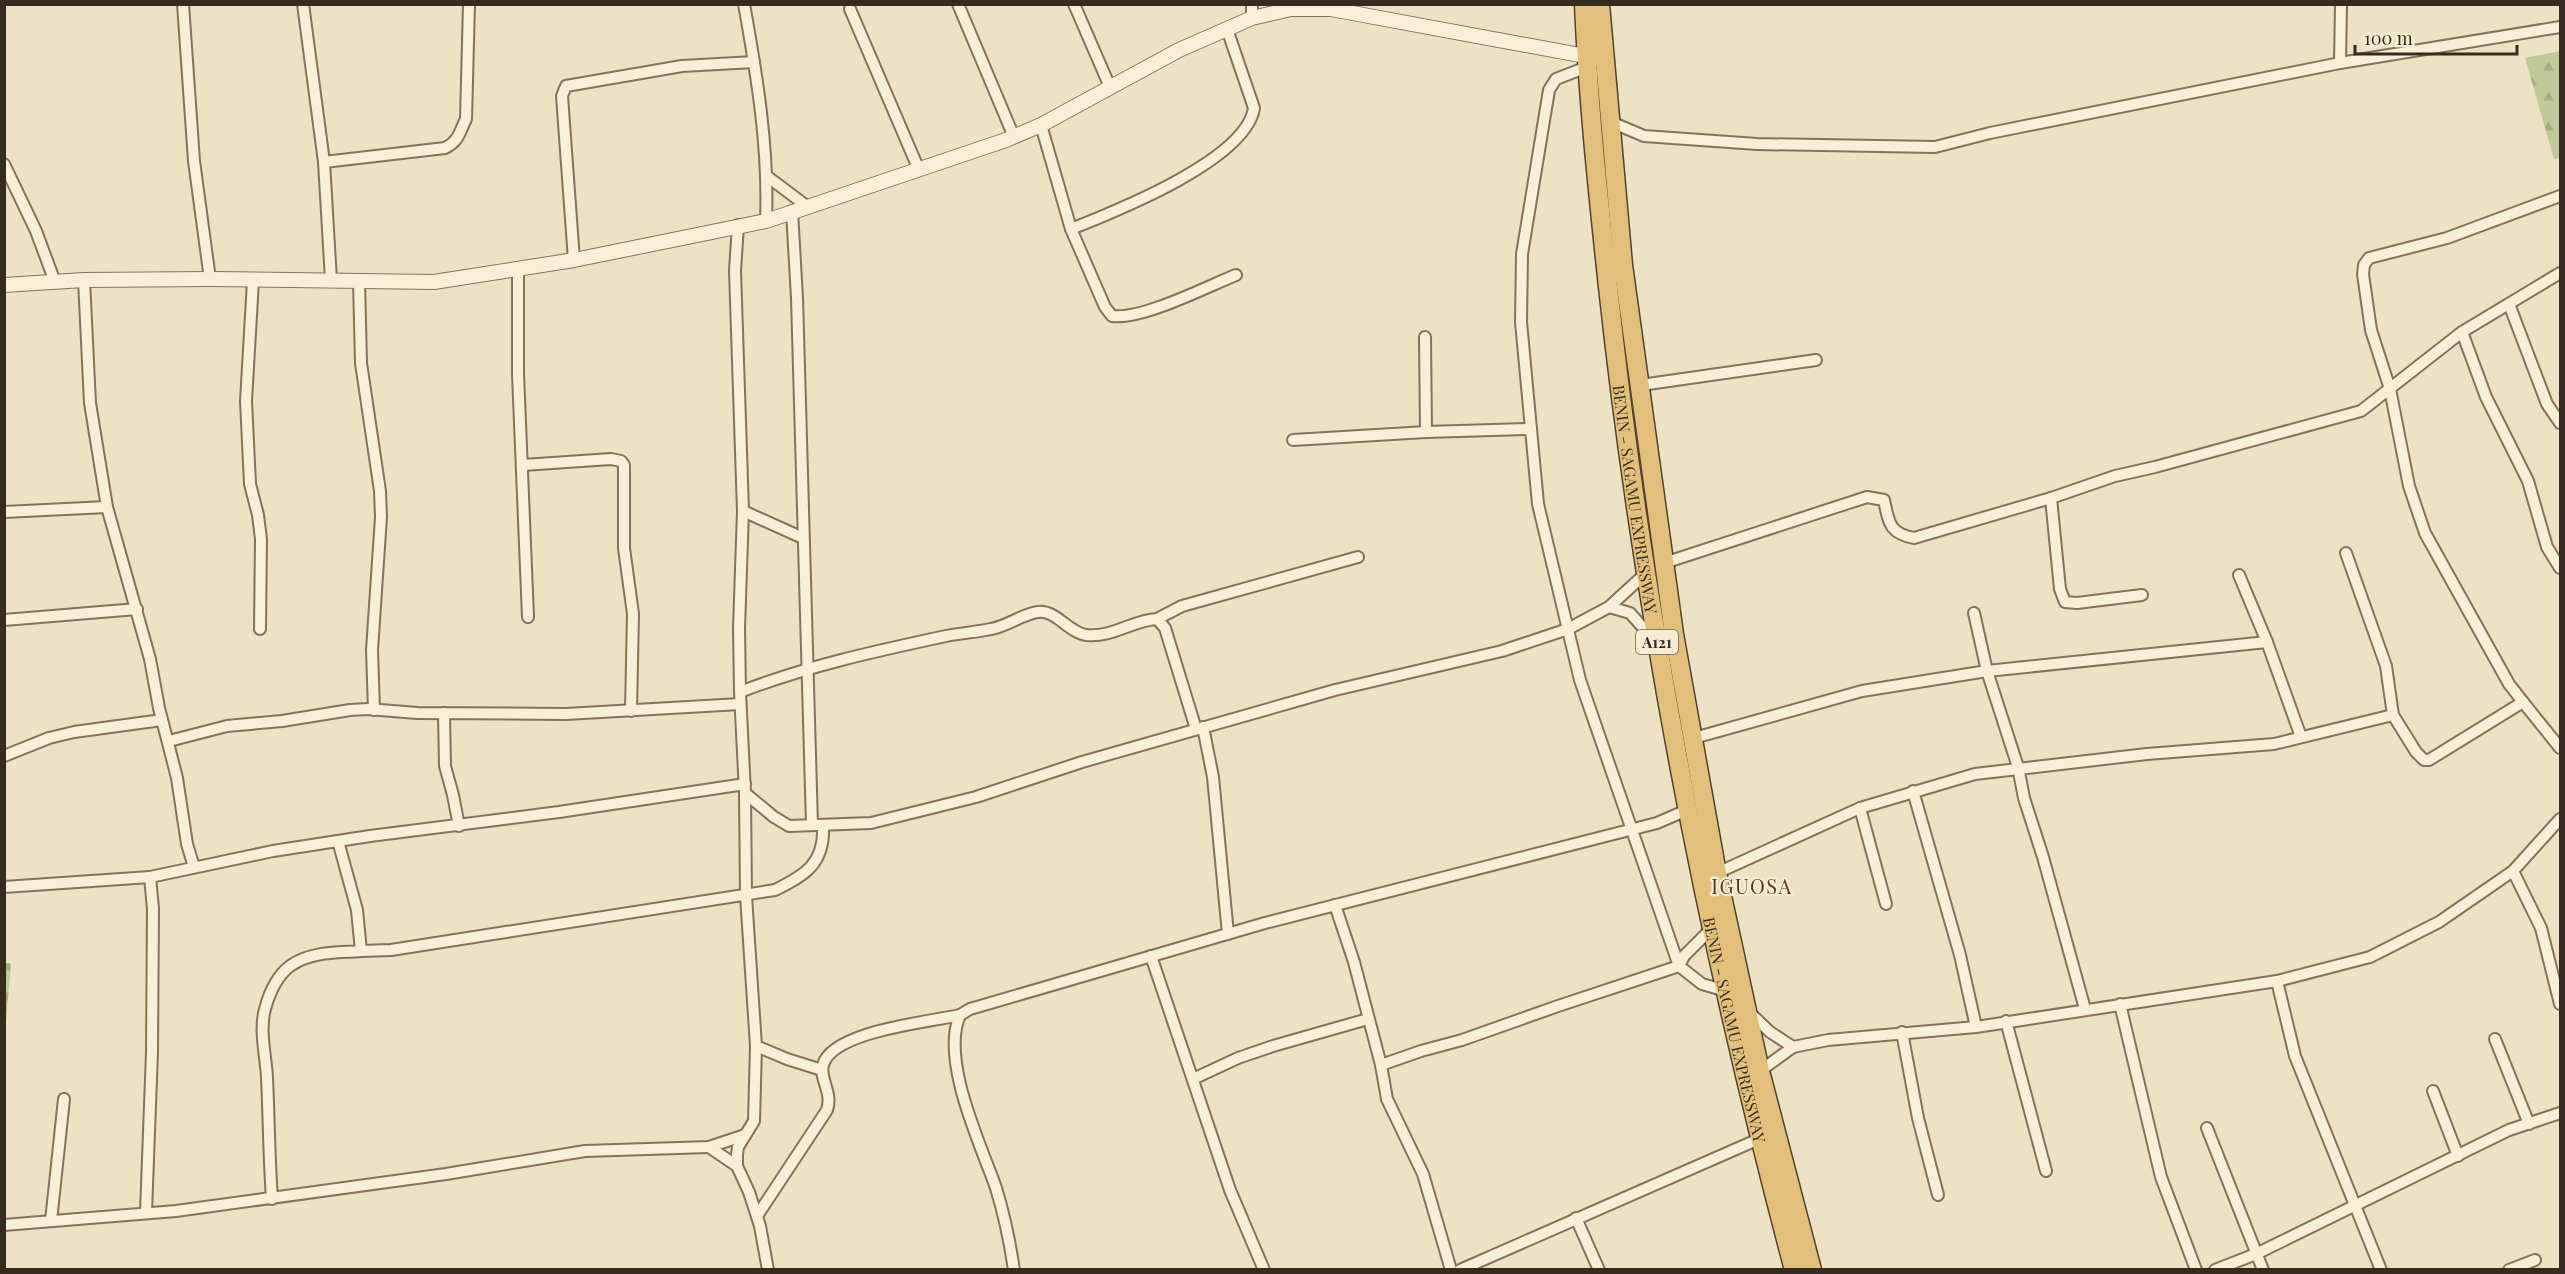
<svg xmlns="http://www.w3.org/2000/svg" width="2565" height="1274" viewBox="0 0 2565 1274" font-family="'Playfair Display',serif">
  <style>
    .forest { fill: url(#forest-firs) }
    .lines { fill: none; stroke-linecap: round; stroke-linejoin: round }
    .minor-casing { stroke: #85745b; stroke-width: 14 }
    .tertiary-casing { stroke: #85745b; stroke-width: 16 }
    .trunk-casing { stroke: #53422f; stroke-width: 21 }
    .minor { stroke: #f7efd7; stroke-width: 10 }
    .tertiary { stroke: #f7efd7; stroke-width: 14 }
    .trunk { stroke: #e2c07c; stroke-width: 18 }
    .labels { text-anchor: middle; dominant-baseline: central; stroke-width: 4.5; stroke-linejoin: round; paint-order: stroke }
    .shield { fill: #f4ecd3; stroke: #6f6555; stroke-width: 1.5 }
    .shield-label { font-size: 15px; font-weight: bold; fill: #362b1f }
    .street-label { font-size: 16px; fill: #362b1f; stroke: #f4ecd3 }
    .quarter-label { font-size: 20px; letter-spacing: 1.5px; fill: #613120; stroke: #f4ecd3 }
  </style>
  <defs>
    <pattern id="forest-firs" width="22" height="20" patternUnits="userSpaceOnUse" patternTransform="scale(1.5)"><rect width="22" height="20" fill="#c1c998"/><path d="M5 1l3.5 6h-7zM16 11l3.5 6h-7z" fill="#a6ad83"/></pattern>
  </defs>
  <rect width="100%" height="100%" fill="#ece2c4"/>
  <g class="forest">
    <path d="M 2560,51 L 2560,158 L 2554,159 L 2525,58 Z"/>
    <path d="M 5,963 L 11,963 L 5,1036 L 4,963 Z"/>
  </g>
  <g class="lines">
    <defs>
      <g id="minor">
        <path d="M 183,4 L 194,161 L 210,279"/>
        <path d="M 303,4 L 324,162 L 331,280"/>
        <path d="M 744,4 C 757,76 769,149 766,221"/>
        <path d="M 958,4 L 1014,137"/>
        <path d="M 1074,4 L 1110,87"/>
        <path d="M 1252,4 L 1252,18"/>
        <path d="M 850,9 L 919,170"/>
        <path d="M 2340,63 L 2341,4"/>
        <path d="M 1587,67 L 1556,79 L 1549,90 L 1522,254 L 1521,322 L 1538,504 L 1580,680 L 1679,966 L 1702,984 L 1726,991"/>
        <path d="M 1611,122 L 1644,136 L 1757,144 L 1935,147 L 1990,133 L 2340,63 L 2560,27"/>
        <path d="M 1041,125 L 1071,229 L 1105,307 L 1112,316 C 1142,320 1206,287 1236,275"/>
        <path d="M 324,162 L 445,148 C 459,141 459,133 466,119 L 469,4"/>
        <path d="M 4,164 L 36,231 L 55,282"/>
        <path d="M 768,177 L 808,207"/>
        <path d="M 792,211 L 797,298 L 812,825"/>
        <path d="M 738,225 L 735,271 L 743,511 L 739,628 L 740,692 L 745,793 L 746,896 L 756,1046 L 754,1121 L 738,1147 L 737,1154 L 737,1166 L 749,1192 L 760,1226 L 768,1270"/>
        <path d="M 1071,229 C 1116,211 1246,160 1254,108 L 1227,29"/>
        <path d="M 574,260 L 562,96 L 566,86 L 682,66 L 754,62"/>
        <path d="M 518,269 L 518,374 L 528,617"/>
        <path d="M 84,280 L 90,403 L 107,507 L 150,659 L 159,708 L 177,778 L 187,844 L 194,867"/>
        <path d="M 253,281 L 246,401 L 250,484 L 258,515 L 261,539 L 260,629"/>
        <path d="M 359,281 L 361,363 L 380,491 L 381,517 L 372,650 L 374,710"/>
        <path d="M 2509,304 L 2547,404 L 2560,423"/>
        <path d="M 2462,332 L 2486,397 L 2528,481 L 2547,547 L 2560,568"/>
        <path d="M 1425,337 L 1426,432"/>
        <path d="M 1641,385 L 1816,360"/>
        <path d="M 1293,440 L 1426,432 L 1530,429"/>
        <path d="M 523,465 L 611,459 L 621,461 L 624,465 L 624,548 L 633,614 L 631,711"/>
        <path d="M 2051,498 L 2060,589 L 2065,602 L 2077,603 L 2142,595"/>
        <path d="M 743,511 L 803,538"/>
        <path d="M 4,512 L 107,507"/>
        <path d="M 2346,553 L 2386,666 L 2393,715 L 2416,752 L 2424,760 L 2429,760 L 2523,702 L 2509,684 L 2425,533 L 2409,486 L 2390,389 L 2371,330 L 2363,274 L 2364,265 L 2369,258 L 2447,238 L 2560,196"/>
        <path d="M 1664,563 L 1867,497 L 1884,500 C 1889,523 1889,533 1914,538 L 2051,498 L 2115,476 L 2155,467 L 2361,411 L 2462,332 L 2560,273"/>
        <path d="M 2239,575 L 2267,642 L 2301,737"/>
        <path d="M 1609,607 L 1630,613 L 1655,641"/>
        <path d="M 1157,619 L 1182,606 L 1358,557"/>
        <path d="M 4,620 L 137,609"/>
        <path d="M 740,692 C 807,666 876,651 946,636 C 961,633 977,632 991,629 C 1008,626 1022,614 1038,612 C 1055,609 1069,633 1086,635 C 1112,638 1133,620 1157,619 L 1165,628 L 1196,729"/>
        <path d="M 2523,702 L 2560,748"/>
        <path d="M 444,713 L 445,766 L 453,795 L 459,826"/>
        <path d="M 1203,727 L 1213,777 L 1228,934"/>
        <path d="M 1694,738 L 1862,691 L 1987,671 L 1974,613"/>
        <path d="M 169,741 L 227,726 L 282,721 L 350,710 L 368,709 L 417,713 L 566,714 L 740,704"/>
        <path d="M 4,756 L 49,738 L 74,732 L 162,720"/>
        <path d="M 1913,791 L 1960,955 L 1976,1027"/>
        <path d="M 745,793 L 774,817 L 789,826 L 871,823 L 976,797 L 1082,762 L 1335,690 L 1502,651 L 1568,629 L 1609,607 L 1645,574"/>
        <path d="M 1860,808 L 1886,904"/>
        <path d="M 2513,871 L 2541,928 L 2560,1004"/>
        <path d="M 1717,873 L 1860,808 L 1975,774 L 2147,754 L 2274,744 L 2393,715"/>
        <path d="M 4,887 L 150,877"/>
        <path d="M 1335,905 L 1354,962 L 1381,1065 L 1387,1099 L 1423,1174 L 1451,1270"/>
        <path d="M 361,951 L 391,950 L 775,890 C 806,875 825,863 823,825"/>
        <path d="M 1151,956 L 1230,1190 L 1264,1270"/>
        <path d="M 2277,981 L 2295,1056 L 2381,1270"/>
        <path d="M 2120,1004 L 2161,1177 L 2196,1270"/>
        <path d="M 2085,1009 L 2043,857 L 2024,798 L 2018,767 L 1987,671 L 2267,642"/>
        <path d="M 1749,1012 L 1770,1032 L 1793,1047"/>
        <path d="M 2006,1021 L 2046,1171"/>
        <path d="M 1902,1032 L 1918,1118 L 1938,1195"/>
        <path d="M 2495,1039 L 2529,1124"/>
        <path d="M 756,1046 L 787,1059 L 822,1070"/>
        <path d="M 1381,1065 L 1421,1051 L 1462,1040 L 1558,1006 L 1679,966 L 1684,956 L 1712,928"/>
        <path d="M 1760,1071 L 1793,1047 L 1828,1040 L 1976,1027 L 2277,981 L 2370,957 L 2439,922 L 2513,871 L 2560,819"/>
        <path d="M 1193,1079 L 1238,1058 L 1273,1046 L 1368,1019"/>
        <path d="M 2433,1091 L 2458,1156"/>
        <path d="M 2207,1128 L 2263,1270"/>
        <path d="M 709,1147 L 737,1166"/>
        <path d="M 272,1199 C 269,1158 269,1119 267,1078 C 266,1056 259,1031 265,1009 C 269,994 277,976 290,966 C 311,951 337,953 361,951 L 357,910 L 338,841"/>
        <path d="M 146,1212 L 152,1052 L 153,909 L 150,877 L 273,851 L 370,836 L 559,812 L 745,784"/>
        <path d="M 757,1216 L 827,1110 C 833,1092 819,1079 823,1065 C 832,1031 929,1022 960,1015"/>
        <path d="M 1576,1218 L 1599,1270"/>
        <path d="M 51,1221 L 64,1099"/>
        <path d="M 4,1225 L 176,1211 L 446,1174 L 585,1151 L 709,1147 L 745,1135"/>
        <path d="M 1014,1270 C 1010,1243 1004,1214 996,1188 C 981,1145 940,1060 960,1015 L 970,1009 L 1265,923 L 1657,823 L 1687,810"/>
        <path d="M 1460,1270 L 1759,1139 L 1765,1141"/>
        <path d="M 2215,1270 L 2256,1254 L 2509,1130 L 2560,1113"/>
        <path d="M 2509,1270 L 2535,1260"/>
      </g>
      <path id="tertiary" d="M 4,285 L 84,280 L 210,279 L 434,282 L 574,260 L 766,221 L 1006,140 L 1041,125 L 1179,50 L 1252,18 L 1291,9 L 1331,9 L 1596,58"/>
      <g id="trunk">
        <path id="s1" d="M 1584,4 C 1588,99 1598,193 1608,287 C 1644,619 1708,947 1794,1270"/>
        <path d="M 1600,4 L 1623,265 L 1674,634 L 1717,873 L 1760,1071 L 1812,1270"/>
      </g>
    </defs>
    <use href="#minor" class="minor-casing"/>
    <use href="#tertiary" class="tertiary-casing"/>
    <use href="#trunk" class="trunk-casing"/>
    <use href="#minor" class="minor"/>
    <use href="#tertiary" class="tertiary"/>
    <use href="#trunk" class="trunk"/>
  </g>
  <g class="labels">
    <rect class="shield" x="1636" y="630" width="42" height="24" rx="4.5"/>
    <g class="shield-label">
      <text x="1657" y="642">A121</text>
    </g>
    <g class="street-label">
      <text stroke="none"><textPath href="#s1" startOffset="498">BENIN - SAGAMU EXPRESSWAY</textPath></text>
      <text stroke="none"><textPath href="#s1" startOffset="1038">BENIN - SAGAMU EXPRESSWAY</textPath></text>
    </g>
    <g class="quarter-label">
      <text x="1752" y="885">IGUOSA</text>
    </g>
  </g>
  <rect width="2565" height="1274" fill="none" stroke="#362b1f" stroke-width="12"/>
  <path d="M2355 45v9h162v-9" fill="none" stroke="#362b1f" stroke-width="3"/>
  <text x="2364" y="45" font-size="18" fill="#362b1f" stroke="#f4ecd3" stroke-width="4.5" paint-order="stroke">100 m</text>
</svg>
